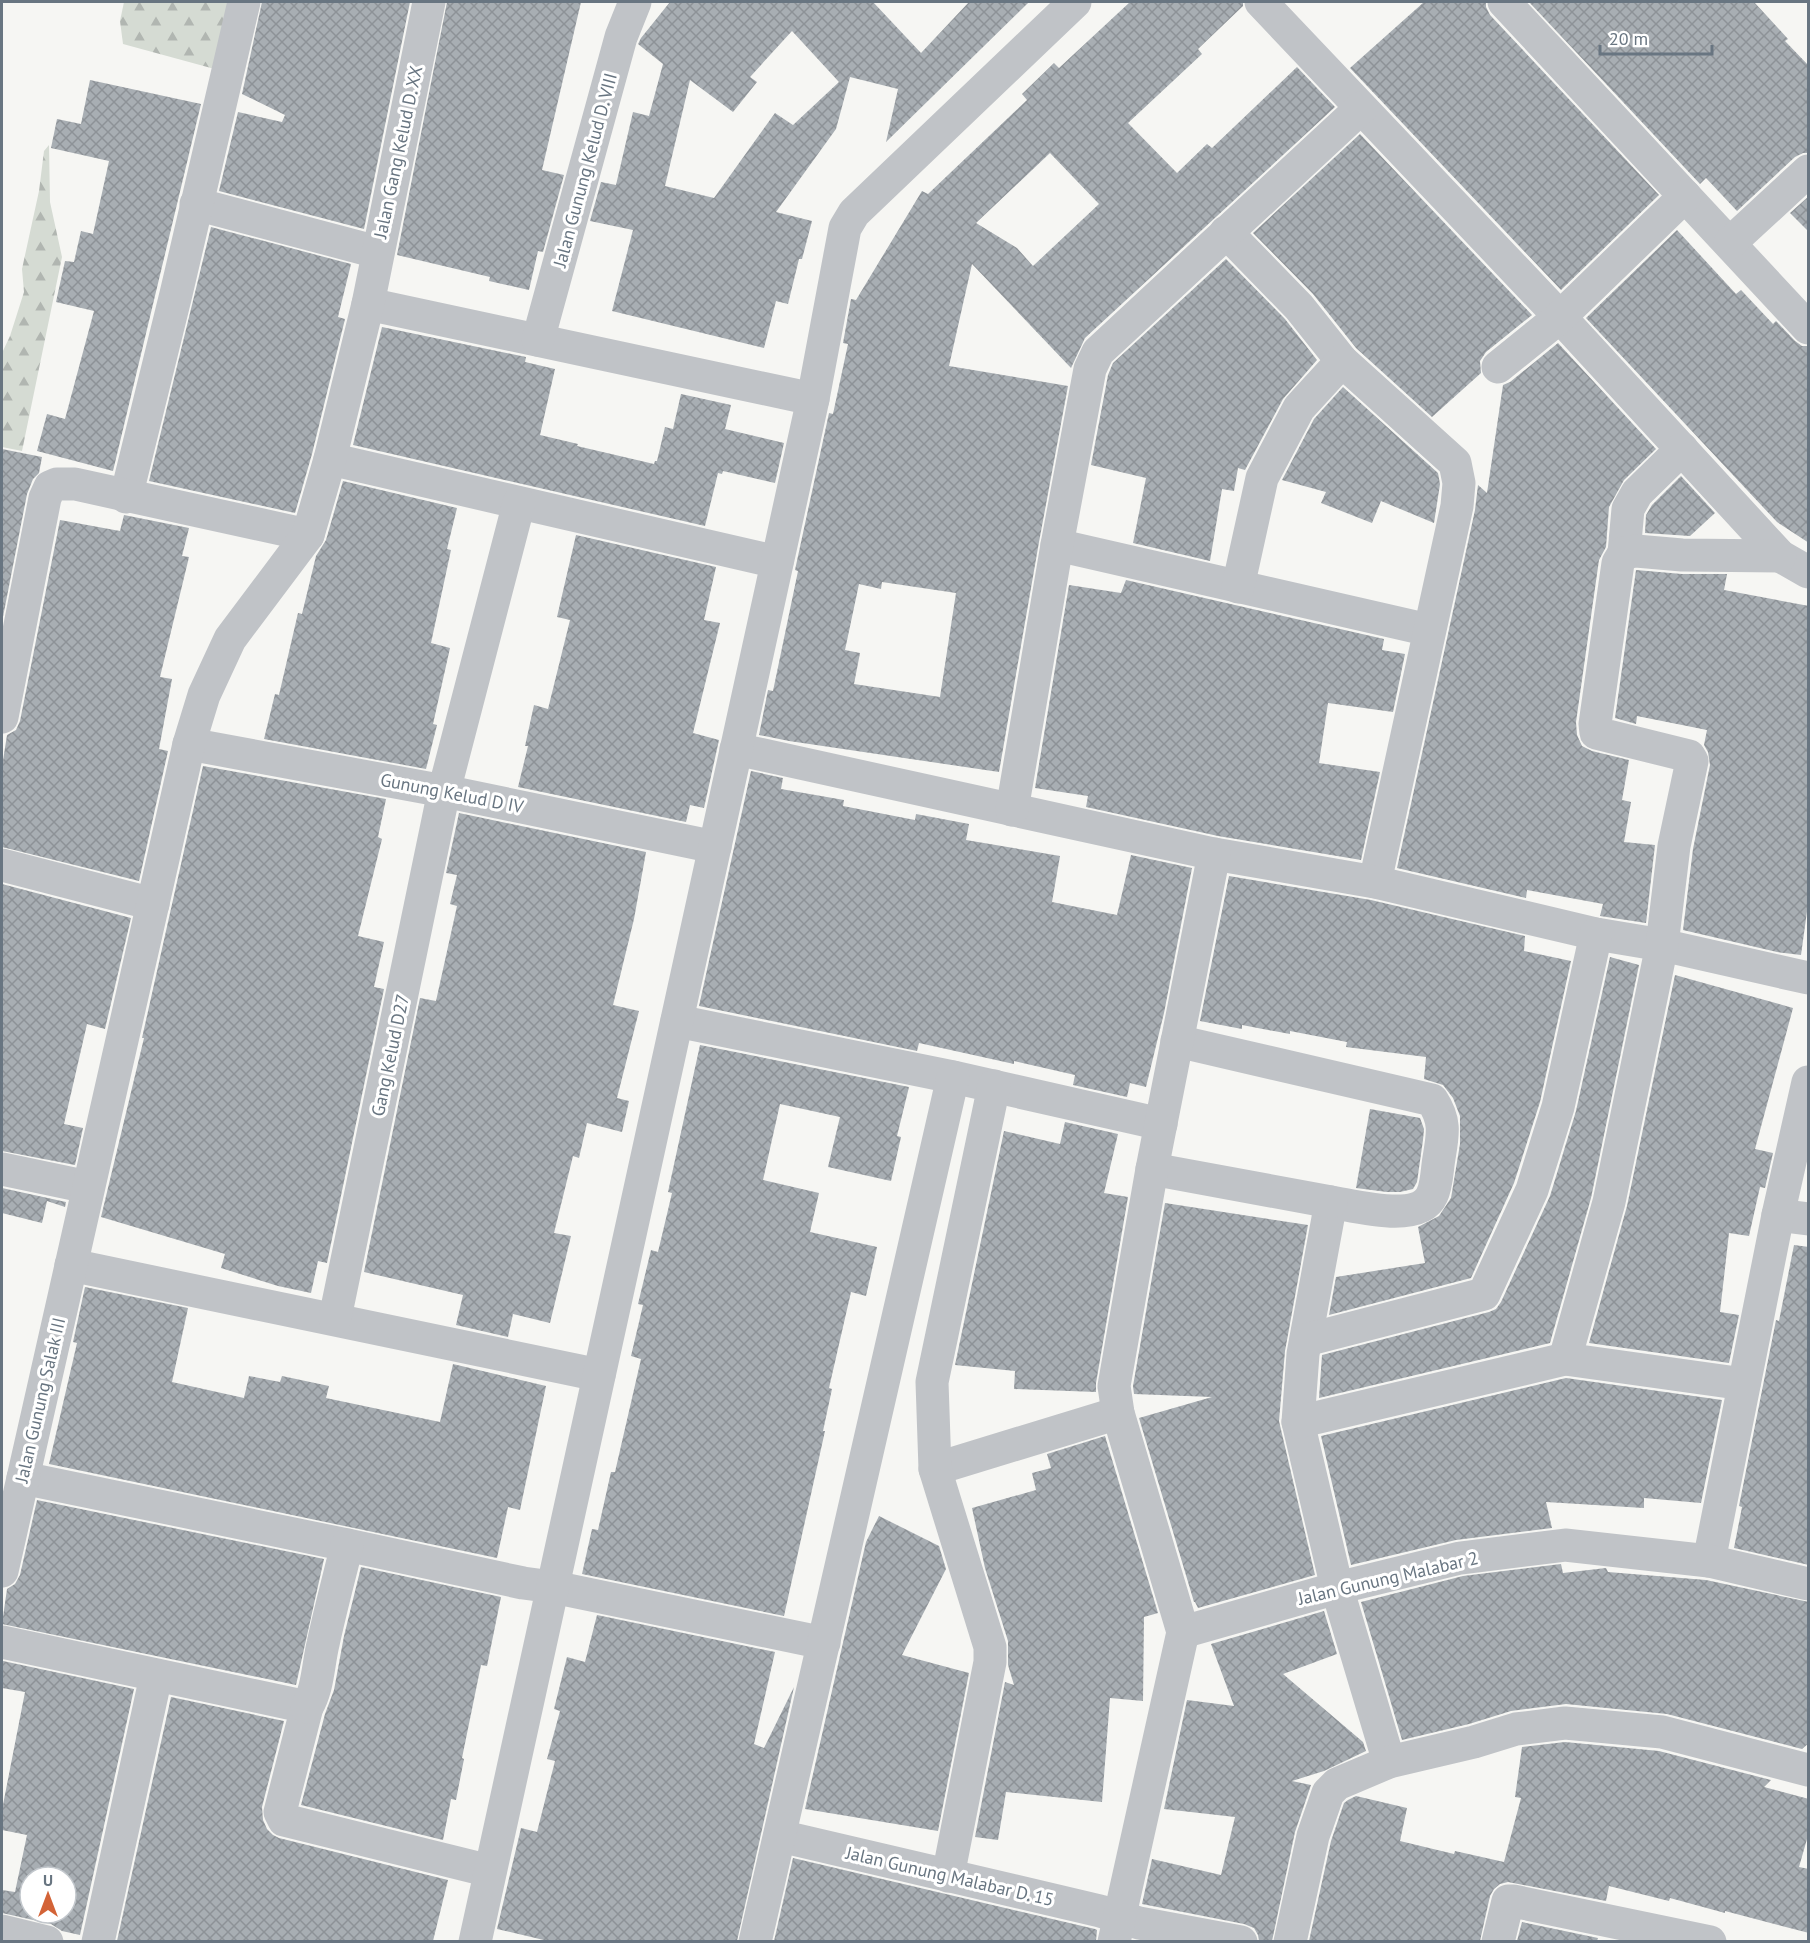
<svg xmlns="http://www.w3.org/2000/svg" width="1810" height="1943" viewBox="0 0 1810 1943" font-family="'PT Sans',sans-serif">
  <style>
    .forest { fill: url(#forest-firs) }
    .building { fill: url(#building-cross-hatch); fill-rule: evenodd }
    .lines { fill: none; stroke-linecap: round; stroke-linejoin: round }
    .street { stroke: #c0c3c7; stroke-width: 33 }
    .labels { text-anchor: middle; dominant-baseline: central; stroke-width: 6; stroke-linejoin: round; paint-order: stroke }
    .street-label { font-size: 18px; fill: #687581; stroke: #fff }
  </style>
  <defs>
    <pattern id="forest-firs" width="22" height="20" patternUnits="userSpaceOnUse" patternTransform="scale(1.5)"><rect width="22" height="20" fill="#d5dbd3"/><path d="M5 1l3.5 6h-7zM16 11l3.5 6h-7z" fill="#b1b6b1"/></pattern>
    <pattern id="building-cross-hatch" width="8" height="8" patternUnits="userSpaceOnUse" patternTransform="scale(1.5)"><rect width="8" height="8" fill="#a8aeb3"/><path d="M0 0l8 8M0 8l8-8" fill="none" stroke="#8d9297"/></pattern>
  </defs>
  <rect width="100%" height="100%" fill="#f6f6f3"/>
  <g class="forest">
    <path d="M 124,2 L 237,2 L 222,71 L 123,44 L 120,21 Z"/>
    <path d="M 49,145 L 50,202 L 62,257 L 22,451 L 2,447 L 2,353 L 10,336 L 24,292 L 22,269 L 39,191 L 44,151 Z"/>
  </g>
  <g class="building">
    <path d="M 262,2 L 410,2 L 364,229 L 219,191 L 238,112 L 282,122 L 285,115 L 242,94 Z"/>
    <path d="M 447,2 L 581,2 L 542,170 L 564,175 L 543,252 L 538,251 L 529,290 L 489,281 L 490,277 L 397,255 Z"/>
    <path d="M 670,2 L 873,2 L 921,53 L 969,2 L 1029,2 L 886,142 L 898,89 L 850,77 L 836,129 L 776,212 L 812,221 L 802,259 L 799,259 L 788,304 L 776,301 L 764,348 L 612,311 L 633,230 L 590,221 L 601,182 L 616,185 L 633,112 L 649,116 L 663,64 L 638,44 L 641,38 ZM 792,31 L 839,82 L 793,125 L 775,113 L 714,198 L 665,186 L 690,80 L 733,112 L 757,82 L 750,77 Z"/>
    <path d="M 1130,2 L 1243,2 L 1243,6 L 1198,49 L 1202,54 L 1128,123 L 1177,173 L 1207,144 L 1212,148 L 1297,67 L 1335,107 L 1085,338 L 1071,368 L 972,264 L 949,366 L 1068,386 L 1039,542 L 999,772 L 789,741 L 759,735 L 768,690 L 773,691 L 798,571 L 795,570 L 829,413 L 833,414 L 848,344 L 843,343 L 851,299 L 856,300 L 922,191 L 928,194 L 1027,100 L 1022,94 L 1054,63 L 1059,68 ZM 1050,153 L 1099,204 L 1033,266 L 1017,248 L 976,223 ZM 882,582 L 956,593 L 940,697 L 854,684 L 860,653 L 845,650 L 859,584 L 881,589 Z"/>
    <path d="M 1424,2 L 1486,2 L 1486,7 L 1490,15 L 1659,195 L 1561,290 L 1350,68 Z"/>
    <path d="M 1529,2 L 1754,2 L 1788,39 L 1785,41 L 1809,66 L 1809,153 L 1803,153 L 1795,157 L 1737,211 L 1706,178 L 1700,184 Z"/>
    <path d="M 90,80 L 201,104 L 113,471 L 37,451 L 47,414 L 65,419 L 94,311 L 56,302 L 65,261 L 74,262 L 81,231 L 93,234 L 109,161 L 51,148 L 57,119 L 81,124 Z"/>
    <path d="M 1360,134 L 1532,315 L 1486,352 L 1480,361 L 1481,373 L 1432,417 L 1356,348 L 1313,294 L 1253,233 Z"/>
    <path d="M 1809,196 L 1809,232 L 1790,213 Z"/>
    <path d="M 211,227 L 351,264 L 338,317 L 345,319 L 312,454 L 295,513 L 149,481 Z"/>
    <path d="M 1677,230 L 1736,294 L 1741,290 L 1773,324 L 1776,321 L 1795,341 L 1802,346 L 1809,346 L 1809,543 L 1777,522 L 1586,318 Z"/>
    <path d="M 1226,259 L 1285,319 L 1317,360 L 1283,399 L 1245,470 L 1238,468 L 1234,491 L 1222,489 L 1210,561 L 1133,543 L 1146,478 L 1091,465 L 1108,375 L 1113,363 Z"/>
    <path d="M 382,327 L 526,357 L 525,362 L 555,369 L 540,435 L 578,444 L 577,446 L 654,464 L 655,461 L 657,461 L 665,427 L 673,429 L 681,394 L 731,405 L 725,429 L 784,443 L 775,483 L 723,471 L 722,474 L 718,473 L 705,526 L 353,445 Z"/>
    <path d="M 1558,343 L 1656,449 L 1624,480 L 1609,507 L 1606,547 L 1599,560 L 1576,722 L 1577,735 L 1582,746 L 1592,751 L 1629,760 L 1622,800 L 1631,802 L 1624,842 L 1655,845 L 1646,923 L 1600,916 L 1603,904 L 1527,890 L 1526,898 L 1397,868 L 1475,510 L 1478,485 L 1487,493 L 1503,385 L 1510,382 Z"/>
    <path d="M 1343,387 L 1438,473 L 1440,484 L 1434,523 L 1381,501 L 1372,523 L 1321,503 L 1326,492 L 1282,480 L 1314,419 Z"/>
    <path d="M 2,449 L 42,457 L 39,473 L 33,479 L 27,494 L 2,622 Z"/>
    <path d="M 1681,476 L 1715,513 L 1690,536 L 1645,533 L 1646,515 L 1652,505 Z"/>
    <path d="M 343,481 L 457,508 L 447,549 L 451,550 L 431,643 L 450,648 L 433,724 L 437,725 L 426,769 L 264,739 L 275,694 L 279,695 L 298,613 L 302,614 L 316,556 L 326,540 Z"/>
    <path d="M 124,515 L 189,528 L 182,556 L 189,557 L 160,677 L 172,679 L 159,749 L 168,751 L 139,881 L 2,847 L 2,767 L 7,735 L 16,730 L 20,721 L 60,520 L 120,531 Z"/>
    <path d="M 576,535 L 716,567 L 704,620 L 720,623 L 693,733 L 719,740 L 704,808 L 690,805 L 686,822 L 518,787 L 528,746 L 525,746 L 534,705 L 548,709 L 570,620 L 557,617 Z"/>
    <path d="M 1636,570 L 1682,574 L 1727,574 L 1724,590 L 1809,606 L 1809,897 L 1801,955 L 1777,952 L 1683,930 L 1693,849 L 1710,765 L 1708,752 L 1704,745 L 1707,730 L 1637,716 L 1636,724 L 1615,718 Z"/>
    <path d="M 1126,580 L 1384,639 L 1382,650 L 1405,654 L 1393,712 L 1328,703 L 1319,763 L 1380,772 L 1361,860 L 1218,836 L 1086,807 L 1088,796 L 1035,788 L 1069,585 L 1121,593 Z"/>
    <path d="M 203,766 L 386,799 L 378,837 L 382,839 L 358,936 L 384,942 L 374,987 L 384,989 L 327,1263 L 318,1261 L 311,1293 L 278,1286 L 221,1268 L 225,1254 L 101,1217 L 144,1038 L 142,1038 Z"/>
    <path d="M 751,771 L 783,778 L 781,789 L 844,800 L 843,806 L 915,820 L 916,814 L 969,824 L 966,840 L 1060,856 L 1052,902 L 1117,915 L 1131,855 L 1192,868 L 1164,1013 L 1146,1087 L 1130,1083 L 1127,1097 L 1073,1085 L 1075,1075 L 1014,1061 L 1014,1064 L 919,1043 L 917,1051 L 699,1006 Z"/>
    <path d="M 459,813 L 646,852 L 634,919 L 613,1005 L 639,1011 L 617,1098 L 629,1101 L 622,1132 L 587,1123 L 579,1158 L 573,1156 L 554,1233 L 571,1236 L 550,1323 L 513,1314 L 508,1337 L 456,1325 L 463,1295 L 364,1272 L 420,998 L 436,1001 L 457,906 L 450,904 L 457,875 L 446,873 Z"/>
    <path d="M 1229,876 L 1371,900 L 1525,936 L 1524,951 L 1571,961 L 1540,1102 L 1514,1183 L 1471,1278 L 1329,1315 L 1336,1277 L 1425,1263 L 1418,1227 L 1439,1216 L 1451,1198 L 1460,1144 L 1460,1116 L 1453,1098 L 1443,1085 L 1424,1079 L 1426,1057 L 1346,1047 L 1347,1042 L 1290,1031 L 1290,1034 L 1242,1025 L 1242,1029 L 1200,1021 Z"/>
    <path d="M 2,884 L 131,918 L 105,1029 L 87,1024 L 64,1124 L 83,1128 L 75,1165 L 2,1151 Z"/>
    <path d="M 1610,957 L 1639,965 L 1591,1198 L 1550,1343 L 1319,1398 L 1322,1355 L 1489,1312 L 1496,1309 L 1501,1302 L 1550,1196 L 1576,1111 Z"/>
    <path d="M 1675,975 L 1793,1008 L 1755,1149 L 1773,1153 L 1765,1188 L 1760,1187 L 1749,1236 L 1729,1233 L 1720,1312 L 1739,1315 L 1729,1363 L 1589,1343 L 1627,1206 Z"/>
    <path d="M 700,1045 L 909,1087 L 897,1136 L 901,1137 L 891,1181 L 828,1167 L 840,1117 L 780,1104 L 763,1180 L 819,1193 L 810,1232 L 877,1247 L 866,1296 L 851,1292 L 829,1388 L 832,1389 L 823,1431 L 825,1431 L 784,1616 L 582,1574 L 592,1529 L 598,1530 L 611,1472 L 615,1472 L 641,1359 L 631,1356 L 643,1305 L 638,1304 L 651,1250 L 658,1252 L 672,1193 L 668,1192 Z"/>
    <path d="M 1370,1109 L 1420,1118 L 1424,1129 L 1423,1140 L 1417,1182 L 1413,1189 L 1400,1192 L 1387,1192 L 1356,1188 Z"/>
    <path d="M 1065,1122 L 1118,1134 L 1104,1193 L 1128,1197 L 1096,1383 L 1096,1392 L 1014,1389 L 1015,1371 L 955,1365 L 1004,1131 L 1060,1144 Z"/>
    <path d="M 2,1188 L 66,1202 L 65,1207 L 47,1201 L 42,1223 L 2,1213 Z"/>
    <path d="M 1165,1203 L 1308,1225 L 1285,1351 L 1279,1421 L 1315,1575 L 1198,1608 L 1195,1602 L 1194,1602 L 1139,1418 L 1212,1397 L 1134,1394 L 1133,1386 Z"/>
    <path d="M 1794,1245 L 1809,1247 L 1809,1565 L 1734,1548 L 1742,1507 L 1739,1506 L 1776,1320 L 1779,1321 Z"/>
    <path d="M 85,1287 L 188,1308 L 172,1382 L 244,1398 L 249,1376 L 280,1382 L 282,1376 L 329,1386 L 326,1398 L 440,1422 L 453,1364 L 546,1386 L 520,1510 L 508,1507 L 497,1558 L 49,1464 L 77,1343 L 73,1342 Z"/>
    <path d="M 1566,1378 L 1722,1400 L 1701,1503 L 1644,1498 L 1644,1508 L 1546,1502 L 1552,1528 L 1456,1540 L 1351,1565 L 1321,1436 Z"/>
    <path d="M 1105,1436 L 1158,1613 L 1144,1617 L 1143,1701 L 1110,1698 L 1102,1802 L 1006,1792 L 998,1840 L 975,1837 L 1005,1682 L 1014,1685 L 1008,1665 L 1008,1641 L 985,1568 L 972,1508 L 1036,1490 L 1032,1473 L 1051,1468 L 1047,1454 Z"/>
    <path d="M 37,1500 L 324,1559 L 296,1685 L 2,1624 L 7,1589 L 15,1584 L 20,1575 Z"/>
    <path d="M 879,1516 L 939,1546 L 946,1569 L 902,1655 L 969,1673 L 938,1831 L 805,1809 L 866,1542 Z"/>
    <path d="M 1561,1564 L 1563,1573 L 1606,1568 L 1608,1572 L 1706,1580 L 1809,1602 L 1809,1743 L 1802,1749 L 1667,1714 L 1566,1704 L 1511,1711 L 1469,1724 L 1402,1740 L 1361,1602 L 1463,1576 Z"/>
    <path d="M 361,1567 L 501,1597 L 487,1666 L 481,1665 L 462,1758 L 464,1759 L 456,1800 L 451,1799 L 443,1840 L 301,1805 L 325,1714 L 334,1690 L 344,1636 Z"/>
    <path d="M 1324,1611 L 1337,1654 L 1283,1674 L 1363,1742 L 1366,1751 L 1324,1771 L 1292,1781 L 1311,1785 L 1295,1832 L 1272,1941 L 1259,1941 L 1258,1935 L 1254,1928 L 1244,1924 L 1142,1904 L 1152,1859 L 1221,1875 L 1235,1817 L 1164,1809 L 1187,1700 L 1234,1706 L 1211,1644 Z"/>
    <path d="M 597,1615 L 775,1652 L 754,1744 L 764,1748 L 794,1687 L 737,1941 L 548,1941 L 497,1929 L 521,1828 L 537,1832 L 555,1761 L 547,1759 L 560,1711 L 554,1709 L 567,1657 L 585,1662 Z"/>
    <path d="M 3,1661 L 134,1689 L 80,1935 L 62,1931 L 51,1924 L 2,1913 L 2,1890 L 15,1892 L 27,1835 L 2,1830 L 2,1810 L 25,1692 L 2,1688 ZM 30,1877 L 66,1877 L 66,1913 L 30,1913 Z"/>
    <path d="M 171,1697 L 284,1721 L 262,1807 L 263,1820 L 267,1829 L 273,1835 L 279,1838 L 448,1880 L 433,1941 L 117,1941 Z"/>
    <path d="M 1565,1742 L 1659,1751 L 1771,1780 L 1764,1787 L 1809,1799 L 1809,1832 L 1799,1867 L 1809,1869 L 1809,1933 L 1725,1911 L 1725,1913 L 1670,1898 L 1669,1901 L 1609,1886 L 1606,1901 L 1508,1882 L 1500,1884 L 1494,1889 L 1490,1896 L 1480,1941 L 1309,1941 L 1331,1841 L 1344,1803 L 1348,1800 L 1356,1796 L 1407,1808 L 1400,1841 L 1454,1854 L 1455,1851 L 1504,1862 L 1521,1798 L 1515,1797 L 1522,1747 Z"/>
    <path d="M 793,1858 L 1095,1929 L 1097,1930 L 1096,1941 L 774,1941 Z"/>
    <path d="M 1522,1922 L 1598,1938 L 1597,1941 L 1517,1941 Z"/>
  </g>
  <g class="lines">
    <g class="street">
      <path d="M 1261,2 L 1560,317 L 1780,556 L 1808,572"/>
      <path d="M 1504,2 L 1808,328"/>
      <path d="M 196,204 L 377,252"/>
      <path d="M 1226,232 L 1299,307 L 1342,361"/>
      <path d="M 1730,243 L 1808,171"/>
      <path d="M 368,304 L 813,399"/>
      <path d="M 538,340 L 621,37 L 635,2"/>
      <path d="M 1498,367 L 1560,317 L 1685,196"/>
      <path d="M 330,459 L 777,562"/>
      <path d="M 126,497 L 176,294 L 244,2"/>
      <path d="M 1057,545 L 1429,630"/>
      <path d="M 1624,553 L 1628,509 L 1637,493 L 1682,449"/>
      <path d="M 1238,587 L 1262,478 L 1299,408 L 1342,361 L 1455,463 L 1459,483 L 1457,506 L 1375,882"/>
      <path d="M 2,717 L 45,498 L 50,487 L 57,484 L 75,484 L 308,535"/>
      <path d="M 189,744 L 444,791 L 715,847"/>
      <path d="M 736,749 L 1214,854 L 1375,882 L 1596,934 L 1662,945 L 1808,978"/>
      <path d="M 1012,810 L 1057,545 L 1090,369 L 1098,352 L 1361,108"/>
      <path d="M 2,865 L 153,904"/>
      <path d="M 677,1021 L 953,1077 L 1161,1124"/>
      <path d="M 1177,1041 L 1432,1100 C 1446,1121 1443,1134 1439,1158 C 1437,1169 1437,1185 1432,1195 C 1419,1224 1356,1206 1331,1202 L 1303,1354 L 1298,1422 L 1337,1588 L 1389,1762"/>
      <path d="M 2,1169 L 88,1187"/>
      <path d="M 1152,1169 L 1331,1202"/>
      <path d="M 1778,1215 L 1808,1219"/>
      <path d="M 71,1265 L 599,1375"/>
      <path d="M 335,1318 L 444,791 L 519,503"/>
      <path d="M 1306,1340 L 1484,1294 L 1532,1190 L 1558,1107 L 1596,934"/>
      <path d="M 1565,1359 L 1609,1202 L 1662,945 L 1674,846 L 1692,761 L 1689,756 L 1596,733 L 1595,724 L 1618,563 L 1624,553 L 1636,551 L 1682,555 L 1780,556"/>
      <path d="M 1298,1422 L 1565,1359 L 1744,1384"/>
      <path d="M 935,1469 L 1118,1413"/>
      <path d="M 23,1478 L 347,1545 L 523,1583 L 553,1587 L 824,1643"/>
      <path d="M 1709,1561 L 1778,1215 L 1808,1082"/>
      <path d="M 2,1571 L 189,744 L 204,695 L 230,639 L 308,535 L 330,459 L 368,304 L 429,2"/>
      <path d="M 1183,1632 L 1337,1588 L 1460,1558 L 1565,1545 L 1709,1561 L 1808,1584"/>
      <path d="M 2,1642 L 307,1707 L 280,1812 L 284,1820 L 490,1871"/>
      <path d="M 307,1707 C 318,1689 318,1665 323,1644 C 330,1611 339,1578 347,1545"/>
      <path d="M 780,1836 L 1100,1911 L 1139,1923 L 1241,1942"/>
      <path d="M 948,1876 L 990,1662 L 990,1647 L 935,1469 L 932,1382 L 994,1086"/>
      <path d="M 2,1931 L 47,1942"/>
      <path d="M 98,1942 L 156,1676"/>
      <path d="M 475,1942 L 813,399 L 845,228 L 854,213 L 1075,2"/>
      <path d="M 755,1942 L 953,1077"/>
      <path d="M 1114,1942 L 1183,1632 L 1118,1413 L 1114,1386 L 1152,1169 L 1214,854"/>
      <path d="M 1290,1942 L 1313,1836 L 1328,1793 L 1337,1784 L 1389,1762 L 1474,1742 L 1516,1729 L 1565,1723 L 1662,1732 L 1808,1770"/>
      <path d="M 1498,1942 L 1508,1901 L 1513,1901 L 1710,1942"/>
    </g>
  </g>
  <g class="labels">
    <g class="street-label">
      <text transform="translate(398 152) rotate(-78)">Jalan Gang Kelud D. XX</text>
      <text transform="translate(585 170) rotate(-75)">Jalan Gunung Kelud D. VIII</text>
      <text transform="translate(452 793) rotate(11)">Gunung Kelud D IV</text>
      <text transform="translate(390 1055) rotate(-78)">Gang Kelud D27</text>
      <text transform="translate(40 1400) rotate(-77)">Jalan Gunung Salak III</text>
      <text transform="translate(1388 1578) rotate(-13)">Jalan Gunung Malabar 2</text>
      <text transform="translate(950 1876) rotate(13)">Jalan Gunung Malabar D. 15</text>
    </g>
  </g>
  <rect width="1810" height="1943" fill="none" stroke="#687581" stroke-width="6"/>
  <g transform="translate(48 1895)"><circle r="28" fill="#ffffff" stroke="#c3c8cd" stroke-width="1.5"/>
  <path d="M0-4.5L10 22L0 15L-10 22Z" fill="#d36337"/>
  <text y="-9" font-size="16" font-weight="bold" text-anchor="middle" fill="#687581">U</text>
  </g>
  <path d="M1600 45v9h112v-9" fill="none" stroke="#687581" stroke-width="3"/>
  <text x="1609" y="45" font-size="18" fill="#687581" stroke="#ffffff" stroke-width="4.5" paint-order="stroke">20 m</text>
</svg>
